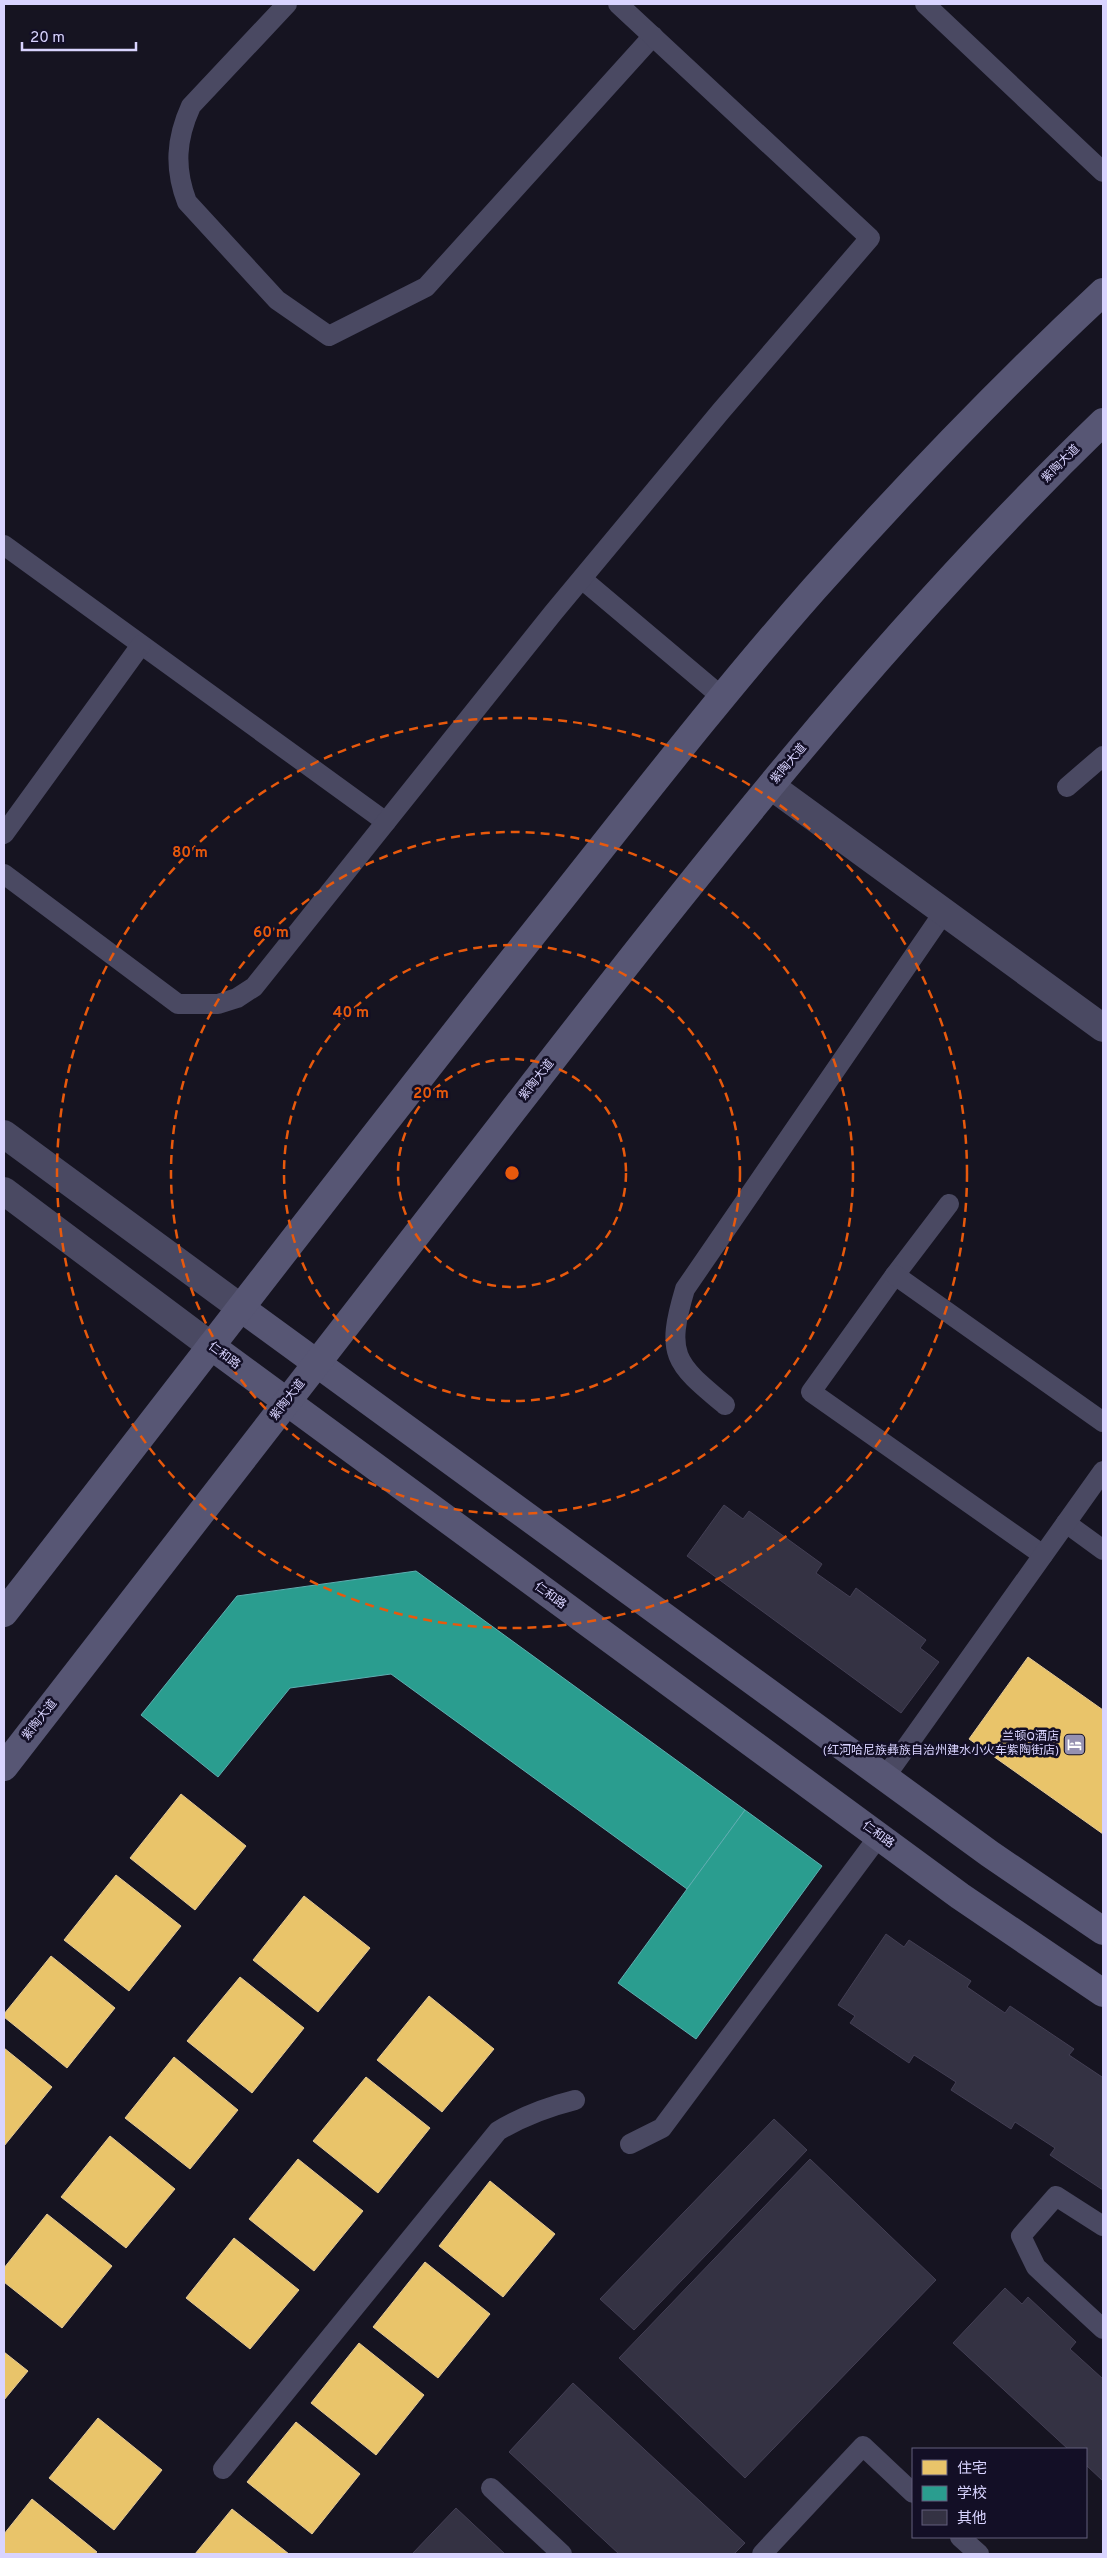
<svg xmlns="http://www.w3.org/2000/svg" width="1107" height="2558" viewBox="0 0 1107 2558" font-family="Overpass,'Noto Sans SC',sans-serif">
  <style>
    .homes { fill: #e9c46a; stroke: #e4c997 }
    .schools { fill: #2a9d8f; stroke: #5eaeb1 }
    .building { fill: #343243; stroke: #433f54 }
    .lines { fill: none; stroke-linecap: round; stroke-linejoin: round }
    .service { stroke: #4a4962; stroke-width: 20 }
    .minor { stroke: #4a4962; stroke-width: 28 }
    .tertiary { stroke: #4a4962; stroke-width: 28 }
    .secondary { stroke: #575674; stroke-width: 28 }
    .ring { fill: none; stroke: #e8590c; stroke-width: 2.5; stroke-dasharray: 9 6 }
    .labels { text-anchor: middle; dominant-baseline: central; stroke-width: 5; stroke-linejoin: round; paint-order: stroke }
    .street-label { font-size: 12px; fill: #d9d4ff; stroke: #130f26 }
    .poi-label { font-size: 12px; fill: #d9d4ff; stroke: #130f26; text-anchor: end }
    .centre { fill: #e8590c; stroke: #130f26; stroke-width: 2.5 }
    .ring-label { font-size: 15px; text-anchor: middle; font-weight: bold; fill: #e8590c; stroke: #130f26; stroke-width: 5; stroke-linejoin: round; paint-order: stroke }
  </style>
  <rect width="100%" height="100%" fill="#161421"/>
  <g class="homes">
    <path d="M 1028,1657 L 1103,1710 L 1103,1834 L 969,1739 Z"/>
    <path d="M 181,1794 L 246,1846 L 195,1910 L 130,1858 Z"/>
    <path d="M 116,1875 L 181,1926 L 129,1991 L 64,1940 Z"/>
    <path d="M 304,1896 L 370,1948 L 318,2012 L 253,1960 Z"/>
    <path d="M 51,1956 L 115,2008 L 67,2068 L 4,2017 L 4,2014 Z"/>
    <path d="M 240,1977 L 304,2028 L 252,2093 L 187,2041 Z"/>
    <path d="M 429,1996 L 494,2049 L 442,2112 L 377,2060 Z"/>
    <path d="M 4,2048 L 52,2087 L 4,2146 Z"/>
    <path d="M 174,2057 L 238,2110 L 190,2169 L 125,2118 Z"/>
    <path d="M 366,2077 L 430,2128 L 378,2193 L 313,2141 Z"/>
    <path d="M 110,2136 L 175,2189 L 126,2248 L 61,2197 Z"/>
    <path d="M 298,2159 L 363,2211 L 314,2271 L 249,2219 Z"/>
    <path d="M 490,2181 L 555,2234 L 503,2297 L 439,2246 Z"/>
    <path d="M 47,2214 L 112,2266 L 62,2328 L 4,2282 L 4,2268 Z"/>
    <path d="M 234,2238 L 299,2290 L 250,2349 L 186,2298 Z"/>
    <path d="M 425,2262 L 490,2314 L 438,2378 L 373,2327 Z"/>
    <path d="M 359,2343 L 424,2395 L 376,2455 L 311,2403 Z"/>
    <path d="M 4,2352 L 28,2371 L 4,2400 Z"/>
    <path d="M 98,2418 L 162,2470 L 114,2530 L 49,2478 Z"/>
    <path d="M 296,2422 L 360,2474 L 312,2534 L 247,2482 Z"/>
    <path d="M 32,2499 L 97,2552 L 94,2554 L 4,2554 L 4,2534 Z"/>
    <path d="M 232,2509 L 289,2554 L 195,2554 Z"/>
  </g>
  <g class="schools">
    <path d="M 416,1571 L 745,1810 L 687,1889 L 391,1674 L 290,1688 L 218,1777 L 141,1715 L 237,1596 Z"/>
    <path d="M 745,1810 L 822,1866 L 696,2039 L 618,1983 Z"/>
  </g>
  <g class="building">
    <path d="M 724,1505 L 743,1519 L 749,1511 L 822,1564 L 816,1573 L 850,1597 L 856,1588 L 926,1640 L 920,1648 L 939,1662 L 901,1713 L 687,1556 Z"/>
    <path d="M 886,1934 L 904,1947 L 909,1940 L 971,1981 L 967,1987 L 1005,2013 L 1010,2006 L 1074,2049 L 1069,2055 L 1102,2077 L 1103,2075 L 1103,2190 L 1050,2155 L 1055,2148 L 1015,2122 L 1011,2129 L 951,2090 L 956,2082 L 914,2055 L 909,2063 L 850,2023 L 855,2016 L 838,2005 Z"/>
    <path d="M 774,2119 L 807,2150 L 634,2330 L 600,2299 Z"/>
    <path d="M 810,2159 L 936,2280 L 745,2478 L 619,2358 Z"/>
    <path d="M 1005,2288 L 1022,2304 L 1028,2297 L 1076,2342 L 1070,2349 L 1103,2379 L 1103,2481 L 1086,2465 L 1086,2449 L 1068,2449 L 953,2343 Z"/>
    <path d="M 573,2383 L 745,2543 L 734,2554 L 619,2554 L 509,2452 Z"/>
    <path d="M 456,2508 L 505,2554 L 412,2554 Z"/>
  </g>
  <g class="lines">
    <g class="service">
      <path d="M 287,4 L 191,106 C 176,139 174,168 187,202 L 277,300 L 329,336 L 426,287 L 653,36"/>
      <path d="M 925,4 L 1103,172"/>
      <path d="M 4,545 L 386,822"/>
      <path d="M 582,579 L 722,697"/>
      <path d="M 1067,787 L 1103,756"/>
      <path d="M 4,834 L 141,645"/>
      <path d="M 4,874 L 178,1004 L 218,1004 L 237,998 L 254,987 L 553,613 L 721,411 L 870,238 L 618,4"/>
      <path d="M 949,1204 L 895,1275 L 811,1392 L 1043,1555"/>
      <path d="M 895,1275 L 1103,1422"/>
      <path d="M 725,1405 C 675,1363 665,1356 685,1289 L 944,912"/>
      <path d="M 1066,1523 L 1103,1550"/>
      <path d="M 885,1777 L 1103,1471"/>
      <path d="M 630,2144 L 662,2128 L 879,1836"/>
      <path d="M 1103,2226 L 1056,2196 L 1021,2236 L 1036,2267 L 1103,2329"/>
      <path d="M 223,2469 L 498,2131 C 523,2116 547,2107 575,2100"/>
      <path d="M 491,2488 L 562,2554"/>
      <path d="M 960,2537 L 979,2554"/>
      <path d="M 762,2554 L 863,2446 L 913,2493"/>
    </g>
    <path class="minor" d="M 771,786 L 1103,1028"/>
    <g class="tertiary">
      <path d="M 4,1134 L 241,1308"/>
      <path d="M 4,1191 L 211,1346"/>
    </g>
    <g class="secondary">
      <path d="M 241,1308 L 990,1854 L 1103,1931"/>
      <path d="M 211,1346 L 960,1896 L 1103,1993"/>
      <path d="M 4,1613 C 188,1377 370,1138 557,904 C 641,798 724,691 814,589 C 906,486 1002,386 1103,292"/>
      <path d="M 4,1767 C 172,1550 340,1334 507,1118 C 694,877 883,634 1103,422"/>
    </g>
  </g>
  <g class="ring">
    <circle cx="512" cy="1173" r="114"/>
    <circle cx="512" cy="1173" r="228"/>
    <circle cx="512" cy="1173" r="341"/>
    <circle cx="512" cy="1173" r="455"/>
  </g>
  <defs>
    <symbol id="hotel-square" viewBox="-11 -11 22 22"><rect x="-9" y="-9" width="18" height="18" rx="4" fill="#9591b1" stroke="#130f26"/><path d="M-6-4.5h1.5V1H6V5H4.5V3h-9V5H-6ZM-4 0a1.8 1.8 0 1 1 3.6 0ZM.5 0V-2.5h3Q6-2.5 6 0Z" fill="#fff"/></symbol>
  </defs>
  <g fill-rule="evenodd">
    <use href="#hotel-square" x="1062" y="1732" width="25" height="25"/>
  </g>
  <g class="labels">
    <g class="street-label">
      <text transform="translate(1061 464) rotate(-45)">紫陶大道</text>
      <text transform="translate(789 764) rotate(-50)">紫陶大道</text>
      <text transform="translate(537 1080) rotate(-52)">紫陶大道</text>
      <text transform="translate(224 1356) rotate(37)">仁和路</text>
      <text transform="translate(288 1400) rotate(-52)">紫陶大道</text>
      <text transform="translate(550 1596) rotate(36)">仁和路</text>
      <text transform="translate(40 1720) rotate(-52)">紫陶大道</text>
      <text transform="translate(878 1835) rotate(36)">仁和路</text>
    </g>
    <g class="poi-label">
      <text x="1059" y="1737">兰顿Q酒店<tspan x="1059" dy="14">(红河哈尼族彝族自治州建水小火车紫陶街店)</tspan></text>
    </g>
  </g>
  <circle cx="512" cy="1173" r="8" class="centre"/>
  <g class="ring-label">
    <text x="190" y="857">80 m</text>
    <text x="271" y="937">60 m</text>
    <text x="351" y="1017">40 m</text>
    <text x="431" y="1098">20 m</text>
  </g>
  <rect width="1107" height="2558" fill="none" stroke="#d9d4ff" stroke-width="10"/>
  <rect x="912" y="2448" width="175" height="90" fill="#130f26" stroke="#625e7d"/>
  <rect x="922" y="2460" width="25" height="15" fill="#e9c46a" stroke="#625e7d"/>
  <text x="957" y="2473" font-size="15" fill="#d9d4ff">住宅</text>
  <rect x="922" y="2486" width="25" height="15" fill="#2a9d8f" stroke="#625e7d"/>
  <text x="957" y="2498" font-size="15" fill="#d9d4ff">学校</text>
  <rect x="922" y="2510" width="25" height="15" fill="#343243" stroke="#625e7d"/>
  <text x="957" y="2523" font-size="15" fill="#d9d4ff">其他</text>
  <path d="M22 42v8h114v-8" fill="none" stroke="#d9d4ff" stroke-width="2.5"/>
  <text x="30" y="42" font-size="15" fill="#d9d4ff" stroke="#130f26" stroke-width="4" paint-order="stroke">20 m</text>
</svg>
